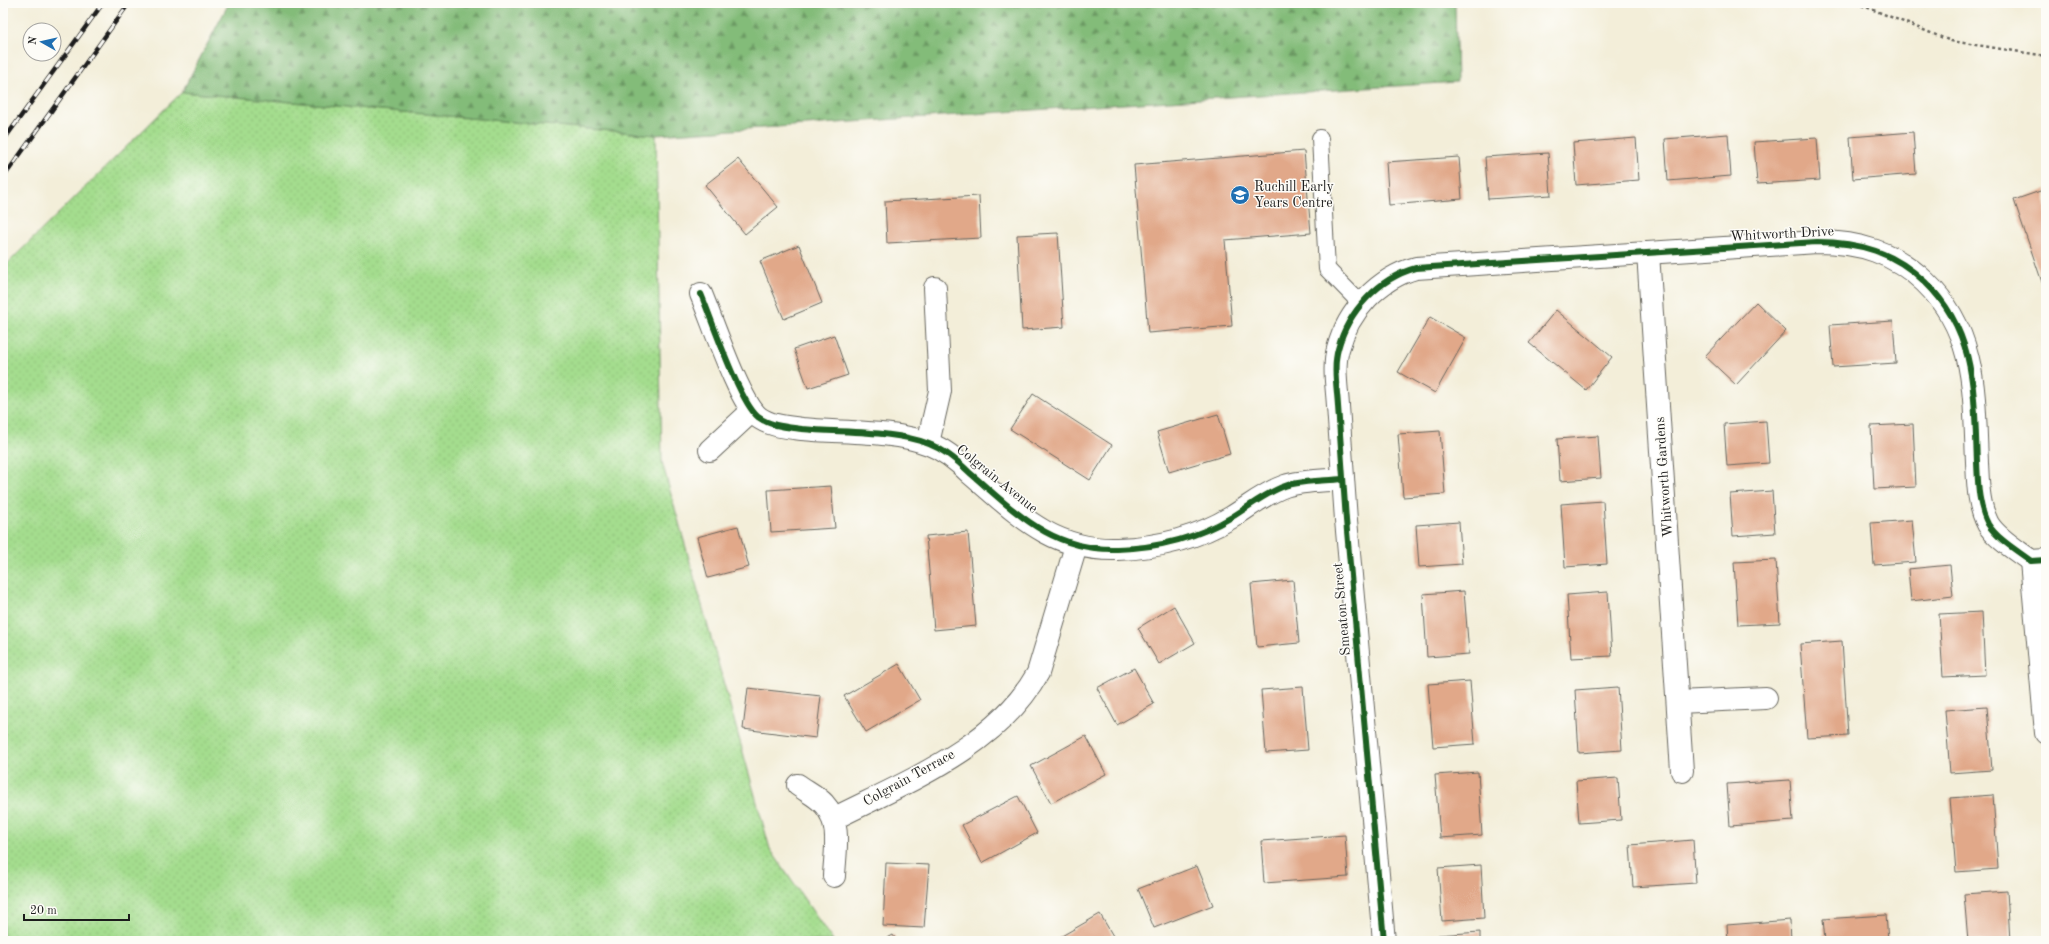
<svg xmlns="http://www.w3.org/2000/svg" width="2049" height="944" viewBox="0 0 2049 944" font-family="'Old Standard TT',serif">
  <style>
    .green { fill: url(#green-dots); stroke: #607c55 }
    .forest { fill: url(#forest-firs); stroke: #506c4a }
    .building { fill: #e1a889 }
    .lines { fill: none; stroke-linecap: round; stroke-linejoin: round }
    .lane-casing { stroke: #67665e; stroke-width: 18 }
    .street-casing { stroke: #67665e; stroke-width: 24 }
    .path { stroke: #67665e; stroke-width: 2.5; stroke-dasharray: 3 3; stroke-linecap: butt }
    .lane { stroke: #fff; stroke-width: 16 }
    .street { stroke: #fff; stroke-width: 22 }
    .rail-casing { stroke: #1c1c1c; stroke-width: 4.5 }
    .rail { stroke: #fdfcf7; stroke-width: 3; stroke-dasharray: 9; stroke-linecap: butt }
    .cycleway-casing { stroke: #fdfcf7; stroke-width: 8 }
    .cycleway { stroke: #1b5e20; stroke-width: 6 }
    .labels { text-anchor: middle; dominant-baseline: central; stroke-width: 3; stroke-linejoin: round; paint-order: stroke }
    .poi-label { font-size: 14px; fill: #1c1c1c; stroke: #fdfcf7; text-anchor: start }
    .street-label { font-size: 14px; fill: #1c1c1c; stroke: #fdfcf7 }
  </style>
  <defs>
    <pattern id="green-dots" width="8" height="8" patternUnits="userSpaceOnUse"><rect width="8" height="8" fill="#a4dd8e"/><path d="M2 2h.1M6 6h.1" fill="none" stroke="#8dbd7a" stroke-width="1.8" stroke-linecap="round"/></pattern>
    <pattern id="forest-firs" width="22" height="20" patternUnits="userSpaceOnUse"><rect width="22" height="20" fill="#83bc79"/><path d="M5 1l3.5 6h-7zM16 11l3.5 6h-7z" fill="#6a9862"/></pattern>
  </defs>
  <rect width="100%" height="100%" fill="#fdfcf7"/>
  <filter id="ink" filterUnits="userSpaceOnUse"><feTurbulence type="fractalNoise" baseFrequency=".025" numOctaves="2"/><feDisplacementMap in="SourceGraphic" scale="8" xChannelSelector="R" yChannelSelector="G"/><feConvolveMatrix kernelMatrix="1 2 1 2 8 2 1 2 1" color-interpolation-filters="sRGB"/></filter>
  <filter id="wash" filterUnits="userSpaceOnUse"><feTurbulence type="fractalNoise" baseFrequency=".012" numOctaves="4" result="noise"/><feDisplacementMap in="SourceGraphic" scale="16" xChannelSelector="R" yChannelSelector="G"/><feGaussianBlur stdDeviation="0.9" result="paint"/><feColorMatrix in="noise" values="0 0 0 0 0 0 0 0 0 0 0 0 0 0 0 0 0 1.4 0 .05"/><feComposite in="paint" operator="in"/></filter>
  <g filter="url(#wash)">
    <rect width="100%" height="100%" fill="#f3eed9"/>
    <path class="green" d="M 182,92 L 656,135 L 662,462 L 770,849 L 833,941 L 3,941 L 3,268 Z"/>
    <path class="forest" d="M 229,3 L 1455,3 L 1457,82 L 656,135 L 182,92 Z"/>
    <g id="blocks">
      <g class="building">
        <path d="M 1913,132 L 1916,174 L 1853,179 L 1850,137 Z"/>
        <path d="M 1728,134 L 1731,176 L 1668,181 L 1665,139 Z"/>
        <path d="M 1636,138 L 1639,180 L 1576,185 L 1573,143 Z"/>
        <path d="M 1817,138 L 1820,180 L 1757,184 L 1754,142 Z"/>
        <path d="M 1304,151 L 1311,233 L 1225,240 L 1232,326 L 1148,333 L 1134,165 Z"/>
        <path d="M 1548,153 L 1551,195 L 1488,199 L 1485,157 Z"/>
        <path d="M 1459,157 L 1462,199 L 1389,205 L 1386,162 Z"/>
        <path d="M 738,159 L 778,207 L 745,234 L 705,185 Z"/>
        <path d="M 2046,189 L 2046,294 L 2014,200 Z"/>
        <path d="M 979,196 L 981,238 L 887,243 L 885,201 Z"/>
        <path d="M 1058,233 L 1064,327 L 1022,330 L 1017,235 Z"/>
        <path d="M 799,245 L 822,303 L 784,319 L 760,261 Z"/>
        <path d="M 1756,302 L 1786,331 L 1736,385 L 1705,356 Z"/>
        <path d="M 1556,310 L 1612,357 L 1586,390 L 1529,343 Z"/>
        <path d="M 1430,317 L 1466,338 L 1435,393 L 1398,372 Z"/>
        <path d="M 1893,321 L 1896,363 L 1833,367 L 1830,325 Z"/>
        <path d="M 834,335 L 848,375 L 808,388 L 794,349 Z"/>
        <path d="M 1033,394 L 1112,445 L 1090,480 L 1010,429 Z"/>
        <path d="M 1218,414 L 1230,454 L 1169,472 L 1157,432 Z"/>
        <path d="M 1766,421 L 1769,463 L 1727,466 L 1724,424 Z"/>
        <path d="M 1913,424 L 1916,487 L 1874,489 L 1871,426 Z"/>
        <path d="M 1440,431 L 1445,494 L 1403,497 L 1398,434 Z"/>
        <path d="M 1598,436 L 1601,478 L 1560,481 L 1557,439 Z"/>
        <path d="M 831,486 L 835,528 L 771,532 L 768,490 Z"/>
        <path d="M 1772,491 L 1775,533 L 1733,536 L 1730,494 Z"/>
        <path d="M 1603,501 L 1607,564 L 1565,567 L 1561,504 Z"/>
        <path d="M 1912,520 L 1916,562 L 1874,565 L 1871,523 Z"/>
        <path d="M 1459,522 L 1462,564 L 1419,567 L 1416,525 Z"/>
        <path d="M 738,526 L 749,567 L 708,578 L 697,537 Z"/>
        <path d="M 968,532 L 976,626 L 934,630 L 926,536 Z"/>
        <path d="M 1776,560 L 1780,623 L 1738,625 L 1734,562 Z"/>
        <path d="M 1950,565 L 1953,596 L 1911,601 L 1908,569 Z"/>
        <path d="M 1293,580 L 1299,643 L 1257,647 L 1251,584 Z"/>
        <path d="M 1464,591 L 1469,654 L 1427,657 L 1423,594 Z"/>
        <path d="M 1608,592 L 1612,656 L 1571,658 L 1567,595 Z"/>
        <path d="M 1174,606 L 1195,643 L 1159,664 L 1138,628 Z"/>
        <path d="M 1982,612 L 1985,675 L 1943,677 L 1939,614 Z"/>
        <path d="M 1842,641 L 1848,736 L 1807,738 L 1800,644 Z"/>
        <path d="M 899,664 L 920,700 L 866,732 L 844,696 Z"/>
        <path d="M 1134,668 L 1154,704 L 1117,725 L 1097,688 Z"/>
        <path d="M 1470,681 L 1475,744 L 1433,747 L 1428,684 Z"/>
        <path d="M 1303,687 L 1308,750 L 1266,753 L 1261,690 Z"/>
        <path d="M 1618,687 L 1622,750 L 1579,753 L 1575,690 Z"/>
        <path d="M 748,688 L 821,696 L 816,738 L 743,729 Z"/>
        <path d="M 1987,707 L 1992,770 L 1950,773 L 1945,710 Z"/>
        <path d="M 1086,736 L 1106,774 L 1051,803 L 1031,766 Z"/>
        <path d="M 1478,772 L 1482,835 L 1440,838 L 1435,775 Z"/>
        <path d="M 1618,778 L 1621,820 L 1579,823 L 1576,781 Z"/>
        <path d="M 1790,780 L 1793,821 L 1730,826 L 1727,784 Z"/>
        <path d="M 1993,795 L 1998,869 L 1956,872 L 1950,798 Z"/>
        <path d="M 1018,796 L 1037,833 L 982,863 L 962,825 Z"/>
        <path d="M 1345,835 L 1348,877 L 1264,883 L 1261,841 Z"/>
        <path d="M 1693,840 L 1696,883 L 1633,887 L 1630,845 Z"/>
        <path d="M 886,863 L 929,865 L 924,928 L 883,926 Z"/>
        <path d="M 1481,865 L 1484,918 L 1442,921 L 1438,868 Z"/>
        <path d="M 1197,866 L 1213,905 L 1154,928 L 1138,889 Z"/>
        <path d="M 2007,891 L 2010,941 L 1968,941 L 1964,894 Z"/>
        <path d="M 1100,914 L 1116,941 L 1053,941 Z"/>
        <path d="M 1886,915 L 1888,941 L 1825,941 L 1823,919 Z"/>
        <path d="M 1790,920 L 1791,941 L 1728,941 L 1727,925 Z"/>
        <path d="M 1480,932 L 1480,941 L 1438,941 L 1438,935 Z"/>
        <path d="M 893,935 L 897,941 L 882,941 Z"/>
      </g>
    </g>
  </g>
  <g filter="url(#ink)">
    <use href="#blocks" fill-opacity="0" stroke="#67665e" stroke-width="1"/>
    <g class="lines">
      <defs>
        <path id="lane" d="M 1320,138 L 1327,269 L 1362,305"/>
        <g id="street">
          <path d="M 1648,253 L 1682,771"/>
          <path d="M 701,294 C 712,320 739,401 758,417 C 770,426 787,427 802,429 C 840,433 894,430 929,444 C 945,450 958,461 970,473 C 1017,513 1051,551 1117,549 C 1157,548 1197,538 1232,517 C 1250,506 1265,493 1285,486 C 1303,480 1324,481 1343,479"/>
          <path d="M 928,443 L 940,391 L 935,288"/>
          <path d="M 710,450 L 752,411"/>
          <path d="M 2031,561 L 2046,733"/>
          <path d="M 1678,702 L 1766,698"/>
          <path d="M 798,785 C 806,791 817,796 824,804 C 842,823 835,852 834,876"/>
          <path d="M 833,819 C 906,782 997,747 1038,673 L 1076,546"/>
          <path d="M 1384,941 C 1371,801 1359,660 1346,520 C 1343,482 1341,444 1338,406 C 1337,388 1333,367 1338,349 C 1348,311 1379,278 1416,268 L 1817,242 C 1859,242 1894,252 1925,282 C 1977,332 1974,394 1977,462 C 1978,482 1978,505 1988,524 C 1997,539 2018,551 2031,561 L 2046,560"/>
        </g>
      </defs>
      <use href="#lane" class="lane-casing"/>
      <use href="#street" class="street-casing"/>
      <path class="path" d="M 1856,3 L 1951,41 L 2046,56"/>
      <use href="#lane" class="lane"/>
      <use href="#street" class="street"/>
      <defs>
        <g id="rail">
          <path d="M 3,141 L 103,3"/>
          <path d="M 3,178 L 129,3"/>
        </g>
      </defs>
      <use href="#rail" class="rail-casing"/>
      <use href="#rail" class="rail"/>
      <defs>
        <g id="cycleway">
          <path d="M 701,294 C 712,320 739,401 758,417 C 770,426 787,427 802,429 C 840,433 894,430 929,444 C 945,450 958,461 970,473 C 1017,513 1051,551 1117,549 C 1157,548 1197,538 1232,517 C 1250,506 1265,493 1285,486 C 1303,480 1324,481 1343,479"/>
          <path d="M 1384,941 C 1371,801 1359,660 1346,520 C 1343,482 1341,444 1338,406 C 1337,388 1333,367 1338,349 C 1348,311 1379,278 1416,268 L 1817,242 C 1859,242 1894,252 1925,282 C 1977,332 1974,394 1977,462 C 1978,482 1978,505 1988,524 C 1997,539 2018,551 2031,561 L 2046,560"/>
        </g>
      </defs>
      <use href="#cycleway" class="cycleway-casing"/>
      <use href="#cycleway" class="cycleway"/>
    </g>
  </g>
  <defs>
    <symbol id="school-disc" viewBox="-11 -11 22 22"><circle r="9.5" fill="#1f6fb2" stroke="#fdfcf7"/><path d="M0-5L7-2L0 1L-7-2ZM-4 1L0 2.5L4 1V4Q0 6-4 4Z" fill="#fff"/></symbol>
  </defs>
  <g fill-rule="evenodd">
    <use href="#school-disc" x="1229" y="184" width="22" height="22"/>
  </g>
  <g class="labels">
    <g class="poi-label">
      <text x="1254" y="187">Ruchill Early<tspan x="1254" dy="16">Years Centre</tspan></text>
    </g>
    <g class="street-label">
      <text transform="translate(1782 234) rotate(-3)">Whitworth Drive</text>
      <text transform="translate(1664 477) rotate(-94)">Whitworth Gardens</text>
      <text transform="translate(997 479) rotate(39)">Colgrain Avenue</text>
      <text transform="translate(1342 609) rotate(-95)">Smeaton Street</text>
      <text transform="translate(909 778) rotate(-29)">Colgrain Terrace</text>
    </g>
  </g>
  <rect width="2049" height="944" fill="none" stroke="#fdfcf7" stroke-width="16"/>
  <g transform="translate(42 42) rotate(278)"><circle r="19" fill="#fdfcf7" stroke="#a3a29f"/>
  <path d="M0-3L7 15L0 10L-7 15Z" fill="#1f6fb2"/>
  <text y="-6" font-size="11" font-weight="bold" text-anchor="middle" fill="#1c1c1c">N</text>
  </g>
  <path d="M24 914v6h105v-6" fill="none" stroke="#1c1c1c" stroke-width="2"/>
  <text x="30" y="914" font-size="12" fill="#1c1c1c" stroke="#fdfcf7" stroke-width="3" paint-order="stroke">20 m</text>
</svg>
